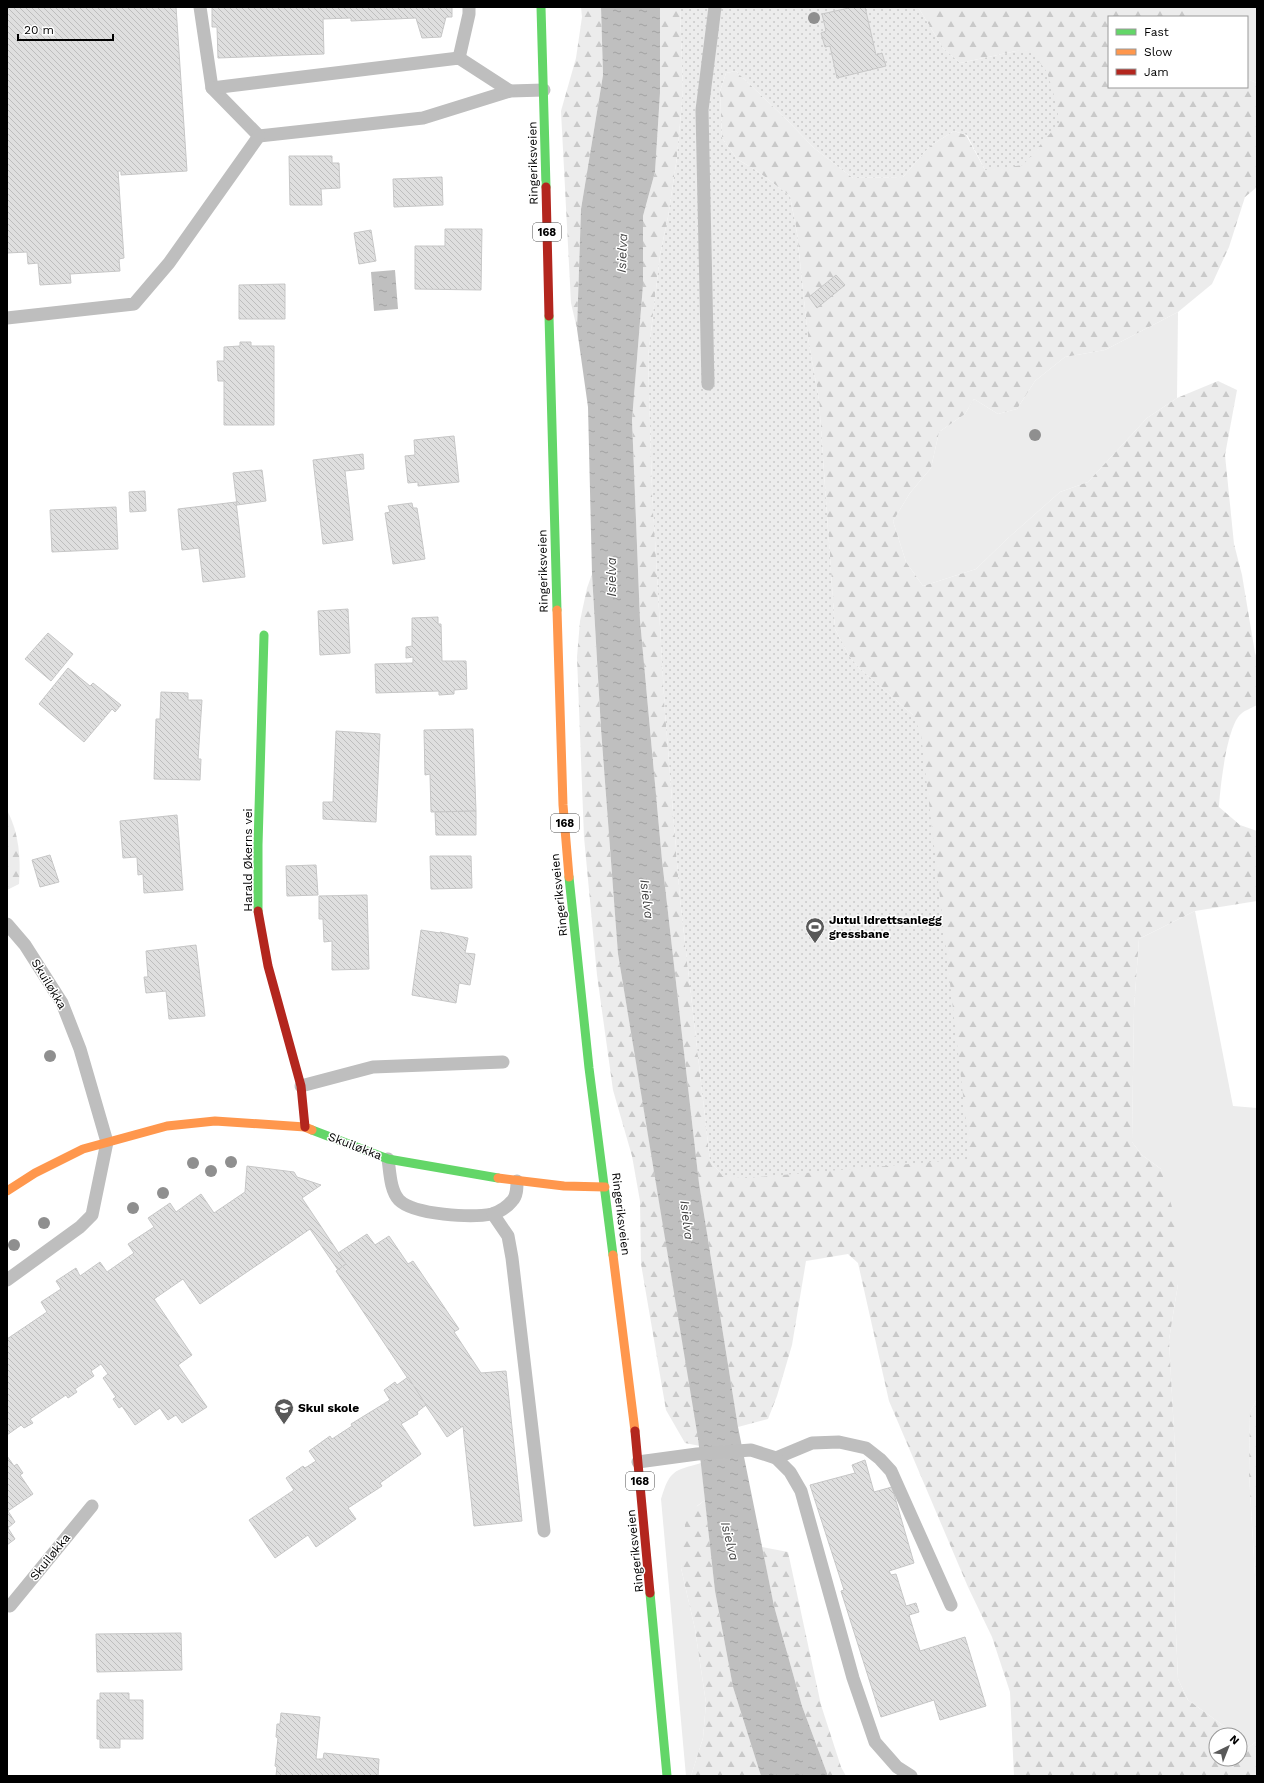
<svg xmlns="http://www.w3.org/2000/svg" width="1264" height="1783" viewBox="0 0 1264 1783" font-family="'Work Sans',sans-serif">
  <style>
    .grass { fill: #ececec }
    .forest { fill: url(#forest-firs) }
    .park { fill: url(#park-dots) }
    .water { fill: url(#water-ripples) }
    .building { fill: url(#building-back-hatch); stroke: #c7c7c7 }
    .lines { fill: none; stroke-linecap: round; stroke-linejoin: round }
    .lane { stroke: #bebebe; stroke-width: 13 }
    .fast { stroke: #63d668; stroke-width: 9 }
    .slow { stroke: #ff974d; stroke-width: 9 }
    .jam { stroke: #b3261e; stroke-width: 9 }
    .tree { fill: #8f8f8f }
    .labels { text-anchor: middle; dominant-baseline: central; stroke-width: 3; stroke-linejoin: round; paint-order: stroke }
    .shield { fill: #fff; stroke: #4c4c4c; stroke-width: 1 }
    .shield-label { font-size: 11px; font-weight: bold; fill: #000 }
    .street-label { font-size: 12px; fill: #000; stroke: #fff }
    .poi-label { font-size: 12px; font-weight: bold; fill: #000; stroke: #fff; text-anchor: start }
    .water-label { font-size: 13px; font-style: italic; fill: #444; stroke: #fff }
  </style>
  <defs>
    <pattern id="forest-firs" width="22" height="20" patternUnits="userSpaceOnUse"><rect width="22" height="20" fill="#ececec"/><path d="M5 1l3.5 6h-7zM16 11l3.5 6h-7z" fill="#c9c9c9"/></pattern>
    <pattern id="park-dots" width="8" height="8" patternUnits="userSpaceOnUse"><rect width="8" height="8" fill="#ececec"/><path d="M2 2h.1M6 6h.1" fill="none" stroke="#c9c9c9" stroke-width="1.8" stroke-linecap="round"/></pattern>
    <pattern id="water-ripples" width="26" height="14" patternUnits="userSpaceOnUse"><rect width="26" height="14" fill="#bfbfbf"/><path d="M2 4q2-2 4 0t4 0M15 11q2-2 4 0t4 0" fill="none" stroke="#a2a2a2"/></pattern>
    <pattern id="building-back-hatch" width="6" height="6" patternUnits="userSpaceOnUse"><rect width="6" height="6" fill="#dfdfdf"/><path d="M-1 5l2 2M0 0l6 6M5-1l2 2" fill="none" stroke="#bebebe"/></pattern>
  </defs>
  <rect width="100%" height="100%" fill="#fff"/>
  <g class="grass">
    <path d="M 1193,7 L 1257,7 L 1257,83 L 1247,79 L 1247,17 L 1193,17 Z"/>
    <path d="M 1178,312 L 1177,398 L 1147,418 L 1088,482 L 1060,492 L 1008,538 L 976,569 L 923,586 L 906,562 L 893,521 L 910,493 L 931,468 L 939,432 L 965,414 L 974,399 L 998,414 L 1017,409 L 1035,381 L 1065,357 L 1105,350 Z"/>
    <path d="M 1195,911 L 1233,1106 L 1257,1108 L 1257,1399 L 1250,1412 L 1249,1474 L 1257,1609 L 1257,1741 L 1241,1753 L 1240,1735 L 1232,1735 L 1231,1731 L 1188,1700 L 1178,1679 L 1174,1587 L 1177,1530 L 1176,1468 L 1169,1340 L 1178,1284 L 1161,1169 L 1142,1155 L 1132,1142 L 1134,1008 L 1139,939 Z"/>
    <path d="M 701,1463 L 705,1500 L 697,1506 L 681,1568 L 695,1629 L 706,1703 L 703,1738 L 691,1776 L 686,1776 L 661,1499 C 670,1470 673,1471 701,1463 Z"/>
  </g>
  <g class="forest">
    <path d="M 581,7 L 601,7 L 603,75 L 581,209 L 577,329 L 571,303 L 561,111 L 576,58 L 582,17 Z"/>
    <path d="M 660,7 L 680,7 L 683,90 L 677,157 L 668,217 L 660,255 L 648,357 L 652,489 L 665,712 L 680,899 L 710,1161 L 723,1176 L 913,715 L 859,668 L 849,656 L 835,629 L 819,400 L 808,338 L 797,233 L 790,196 L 757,171 L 737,159 L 722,138 L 720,91 L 726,73 L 736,71 L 787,120 L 814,148 L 853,178 L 903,177 L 930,146 L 954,131 L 966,135 L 985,170 L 1016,51 L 960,63 L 943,48 L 918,7 L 1193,7 L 1193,17 L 1109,17 L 1109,87 L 1247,87 L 1247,79 L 1257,83 L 1257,187 L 1245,197 L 1229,247 L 1212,284 L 1178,312 L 1105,350 L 1065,357 L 1035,381 L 1017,409 L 998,414 L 974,399 L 965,414 L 939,432 L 931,468 L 910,493 L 893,521 L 906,562 L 923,586 L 976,569 L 1008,538 L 1060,492 L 1088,482 L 1147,418 L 1177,398 L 1218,381 L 1237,390 L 1225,455 L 1234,544 L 1242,575 L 1255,653 L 1257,658 L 1257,705 C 1252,708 1245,710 1241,714 C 1227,725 1220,788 1219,807 L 1240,825 L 1257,831 L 1257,901 L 1195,911 L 1139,939 L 1134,1008 L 1132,1142 L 1142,1155 L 1161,1169 L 1178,1228 L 1178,1284 L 1169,1340 L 1176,1468 L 1177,1530 L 1174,1587 L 1178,1679 L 1188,1700 L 1231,1731 L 1232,1735 L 1216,1735 L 1216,1759 L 1240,1759 L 1240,1751 L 1241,1753 L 1257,1741 L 1257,1776 L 1014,1776 L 1010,1692 L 992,1637 L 968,1587 L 889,1401 L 858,1263 L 848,1254 L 806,1261 L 792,1345 L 777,1396 L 768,1419 L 738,1427 L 699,1183 L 662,860 L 640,620 L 632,420 L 643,285 L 643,216 L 655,172 L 660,93 Z"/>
    <path d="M 592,574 L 601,729 L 618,954 L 700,1446 L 685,1443 L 666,1410 L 641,1264 L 640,1201 L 632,1156 L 613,1090 L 597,975 L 584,837 L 577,657 L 580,621 L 587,588 Z"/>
    <path d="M 7,810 C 19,833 21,858 19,884 L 7,890 Z"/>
    <path d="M 1257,1399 L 1257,1609 L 1249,1474 L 1250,1412 Z"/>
    <path d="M 705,1500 L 715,1591 L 733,1687 L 761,1776 L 691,1776 L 703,1738 L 706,1703 L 695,1629 L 681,1568 L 686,1515 Z"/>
    <path d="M 762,1547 L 788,1552 L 821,1705 L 841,1767 L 846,1776 L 828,1776 L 802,1706 L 774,1606 Z"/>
  </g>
  <path class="park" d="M 680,7 L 918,7 L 943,48 L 960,63 L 1016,51 L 1031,51 L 1047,72 L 1057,105 L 1059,123 L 1023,165 L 985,170 L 967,135 L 954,131 L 930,146 L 903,177 L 853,178 L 814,148 L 787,120 L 736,71 L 726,73 L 720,91 L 722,138 L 737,159 L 757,171 L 790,196 L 797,233 L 808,338 L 819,400 L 835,629 L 849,656 L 859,668 L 913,715 L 921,734 L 967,1129 L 967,1159 L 748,1178 L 723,1176 L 710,1161 L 680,899 L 665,712 L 652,489 L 648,357 L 660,255 L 668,217 L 677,157 L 683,90 Z"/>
  <g class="water">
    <path d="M 601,7 L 660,7 L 660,93 L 655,172 L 643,216 L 643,285 L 632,420 L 640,620 L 662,860 L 699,1183 L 738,1427 L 774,1606 L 802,1706 L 828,1776 L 761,1776 L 733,1687 L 715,1591 L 698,1438 L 618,954 L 601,729 L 592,574 L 588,407 L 577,329 L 581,209 L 603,75 Z"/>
    <path d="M 395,270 L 398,309 L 374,311 L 371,272 Z"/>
  </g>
  <g class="building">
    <path d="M 7,7 L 176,7 L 187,171 L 121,175 L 121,171 L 118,171 L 124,258 L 119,259 L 120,271 L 70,274 L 71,283 L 40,285 L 38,263 L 28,264 L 27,252 L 7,253 Z"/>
    <path d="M 212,7 L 452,7 L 452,17 L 446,17 L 441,37 L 422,38 L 416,18 L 351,21 L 351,18 L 323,19 L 324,54 L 218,58 L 217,27 L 212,27 Z"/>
    <path d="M 853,7 L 865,7 L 876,55 L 882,53 L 886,66 L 837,78 L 830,46 L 825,47 L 821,33 L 826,31 L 822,14 Z"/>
    <path d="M 289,156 L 332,156 L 332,163 L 339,163 L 340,188 L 321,189 L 322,205 L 290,205 Z"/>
    <path d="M 442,177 L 443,205 L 394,207 L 393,179 Z"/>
    <path d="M 445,229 L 482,229 L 481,290 L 415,289 L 415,246 L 445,246 Z"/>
    <path d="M 371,230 L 376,261 L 359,264 L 354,233 Z"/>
    <path d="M 836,275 L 845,285 L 817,308 L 809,297 Z"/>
    <path d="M 285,284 L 285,319 L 239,319 L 239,285 Z"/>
    <path d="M 240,342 L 251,342 L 251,346 L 274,346 L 274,425 L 224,425 L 224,381 L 218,381 L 217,361 L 224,361 L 224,347 L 240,346 Z"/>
    <path d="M 454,436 L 459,482 L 418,486 L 418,482 L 408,483 L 405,456 L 415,455 L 414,440 Z"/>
    <path d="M 363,454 L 364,469 L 345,471 L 353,540 L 323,544 L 313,460 Z"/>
    <path d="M 262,470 L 266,501 L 237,505 L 233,473 Z"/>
    <path d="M 145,491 L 146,511 L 130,512 L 129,492 Z"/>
    <path d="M 236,502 L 245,577 L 203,582 L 199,548 L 182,550 L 178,509 Z"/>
    <path d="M 412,503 L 413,508 L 417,508 L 425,559 L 393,564 L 385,513 L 390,512 L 388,506 Z"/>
    <path d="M 116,507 L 118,549 L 52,552 L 50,510 Z"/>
    <path d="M 348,609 L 350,653 L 320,655 L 318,611 Z"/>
    <path d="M 438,617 L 438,624 L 441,624 L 442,661 L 466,661 L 467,689 L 454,690 L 454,694 L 439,695 L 439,691 L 376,693 L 375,664 L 413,663 L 413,657 L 406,658 L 406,647 L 412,646 L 412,618 Z"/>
    <path d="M 48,633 L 73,654 L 51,681 L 25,659 Z"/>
    <path d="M 68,668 L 90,686 L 93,683 L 121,705 L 115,712 L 112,709 L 84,742 L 39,704 Z"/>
    <path d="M 161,692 L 188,693 L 188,700 L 202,700 L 198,759 L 201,759 L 200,780 L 154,779 L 156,719 L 160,719 Z"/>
    <path d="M 473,729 L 476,811 L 431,812 L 430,774 L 425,775 L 424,730 Z"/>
    <path d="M 336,731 L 380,734 L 376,822 L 323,819 L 323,802 L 333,802 Z"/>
    <path d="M 476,811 L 476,835 L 436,835 L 435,812 Z"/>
    <path d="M 177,815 L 183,890 L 144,893 L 143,874 L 138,875 L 137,857 L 123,858 L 120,821 Z"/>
    <path d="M 50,855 L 59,882 L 40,887 L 32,860 Z"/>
    <path d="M 430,856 L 471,856 L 472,888 L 431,889 Z"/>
    <path d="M 316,865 L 318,895 L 287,896 L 286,866 Z"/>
    <path d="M 367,895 L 369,969 L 332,970 L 332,941 L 324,942 L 323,919 L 319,919 L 319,896 Z"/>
    <path d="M 421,930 L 440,933 L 440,932 L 468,938 L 465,953 L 475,954 L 470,985 L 459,983 L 456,1003 L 412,995 Z"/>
    <path d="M 196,945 L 205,1016 L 169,1019 L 166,991 L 146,993 L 144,977 L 148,977 L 146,951 Z"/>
    <path d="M 247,1166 L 294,1172 L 297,1177 L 321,1185 L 302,1198 L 346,1264 L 338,1270 L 310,1229 L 200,1304 L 183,1279 L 154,1299 L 192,1355 L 178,1365 L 207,1407 L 182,1423 L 176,1415 L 168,1420 L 160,1408 L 135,1425 L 122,1406 L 119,1408 L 113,1399 L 116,1397 L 103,1378 L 108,1374 L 101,1364 L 91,1371 L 94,1376 L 75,1389 L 77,1392 L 68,1398 L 66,1395 L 30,1419 L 33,1423 L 24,1428 L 21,1425 L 7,1435 L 7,1339 L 47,1312 L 41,1302 L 61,1289 L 56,1281 L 76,1268 L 80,1276 L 100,1262 L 107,1272 L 134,1253 L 128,1244 L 154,1227 L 148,1218 L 170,1203 L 176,1212 L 201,1194 L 214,1213 L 245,1192 Z"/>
    <path d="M 367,1234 L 375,1245 L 389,1236 L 408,1264 L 413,1261 L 459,1329 L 454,1332 L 481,1373 L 506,1371 L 522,1521 L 474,1526 L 463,1426 L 447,1437 L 336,1271 L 346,1264 L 338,1253 Z"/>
    <path d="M 408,1377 L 426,1405 L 417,1412 L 418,1414 L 401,1424 L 421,1454 L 380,1483 L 382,1486 L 348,1508 L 356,1519 L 316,1547 L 308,1535 L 275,1558 L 249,1520 L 294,1490 L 286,1478 L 303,1466 L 305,1468 L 316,1461 L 309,1451 L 330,1436 L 332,1439 L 352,1426 L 351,1424 L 390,1400 L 384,1390 L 395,1382 L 397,1385 Z"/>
    <path d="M 7,1456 L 14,1466 L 17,1464 L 23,1473 L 20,1475 L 33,1494 L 8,1511 L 15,1522 L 8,1528 L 15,1539 L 7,1545 Z"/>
    <path d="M 865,1460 L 874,1492 L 892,1487 L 914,1563 L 889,1571 L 891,1575 L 896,1574 L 906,1606 L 916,1603 L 919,1612 L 909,1615 L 920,1651 L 965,1637 L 986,1706 L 940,1720 L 934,1700 L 881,1717 L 841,1591 L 844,1590 L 810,1485 L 855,1473 L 852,1465 Z"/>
    <path d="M 181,1633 L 182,1670 L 97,1672 L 96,1634 Z"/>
    <path d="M 100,1693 L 129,1693 L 129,1700 L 143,1700 L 143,1739 L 120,1739 L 120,1748 L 100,1748 L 100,1739 L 97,1739 L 97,1700 L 100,1700 Z"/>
    <path d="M 281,1713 L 320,1717 L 316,1759 L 323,1759 L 324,1753 L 379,1759 L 378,1776 L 276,1776 L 277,1767 L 275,1766 L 278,1738 L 276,1737 L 277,1724 L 280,1724 Z"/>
  </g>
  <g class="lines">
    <g class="lane">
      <path d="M 200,7 L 212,88 L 259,136 L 423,118 L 510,91 L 544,90"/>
      <path d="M 459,58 L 469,14 L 469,7"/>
      <path d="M 212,88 L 459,58 L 510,91"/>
      <path d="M 7,318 L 134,304 L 169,263 L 259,136"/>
      <path d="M 708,384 L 702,110 L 715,7"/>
      <path d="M 7,924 L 25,945 L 62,1003 L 80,1049 L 107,1142 L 92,1215 L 80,1227 L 7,1280"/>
      <path d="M 301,1086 L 373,1067 L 503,1062"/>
      <path d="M 388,1159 C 390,1172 390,1190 399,1200 C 414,1215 472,1218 492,1214 C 499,1212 507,1207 512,1201 C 517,1196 517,1188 517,1181"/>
      <path d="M 493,1214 L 508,1236 L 512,1258 L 544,1531"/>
      <path d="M 776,1458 L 812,1443 L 839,1442 L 866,1448 L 880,1459 L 891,1471 L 951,1605"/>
      <path d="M 638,1462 L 697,1454 L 751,1450 L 776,1458 L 790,1472 L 801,1491 L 853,1678 L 875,1742 L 897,1767 L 911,1776"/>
      <path d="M 7,1605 L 10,1606 L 92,1506"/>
    </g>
    <g class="fast">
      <path d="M 541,7 L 546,187"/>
      <path d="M 549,316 L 557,610"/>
      <path d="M 569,877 L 589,1068 L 613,1255"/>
      <path d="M 258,911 L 258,845 L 264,635"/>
      <path d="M 312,1130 L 388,1159 L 498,1178"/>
      <path d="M 650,1593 L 667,1776"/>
    </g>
    <g class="slow">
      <path d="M 557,610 L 563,805 L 569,877"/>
      <path d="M 498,1178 L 564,1186 L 605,1187"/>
      <path d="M 7,1191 L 35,1173 L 83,1149 L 167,1126 L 215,1121 L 305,1127 L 312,1130"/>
      <path d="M 613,1255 L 635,1431"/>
    </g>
    <g class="jam">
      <path d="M 546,187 L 549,316"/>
      <path d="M 258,911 L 268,966 L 301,1086 L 305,1127"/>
      <path d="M 635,1431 L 650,1593"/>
    </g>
  </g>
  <g class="tree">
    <circle cx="814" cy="18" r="6"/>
    <circle cx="1035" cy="435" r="6"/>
    <circle cx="50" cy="1056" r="6"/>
    <circle cx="231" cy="1162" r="6"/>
    <circle cx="193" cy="1163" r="6"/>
    <circle cx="211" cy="1171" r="6"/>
    <circle cx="163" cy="1193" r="6"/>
    <circle cx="133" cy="1208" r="6"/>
    <circle cx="44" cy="1223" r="6"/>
    <circle cx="14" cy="1245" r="6"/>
  </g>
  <defs>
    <symbol id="stadium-pin" viewBox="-11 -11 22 30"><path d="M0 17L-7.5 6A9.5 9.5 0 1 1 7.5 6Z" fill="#595959" stroke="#fff"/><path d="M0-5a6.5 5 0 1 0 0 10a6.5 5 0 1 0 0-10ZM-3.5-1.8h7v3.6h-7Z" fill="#fff"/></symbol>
    <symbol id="school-pin" viewBox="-11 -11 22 30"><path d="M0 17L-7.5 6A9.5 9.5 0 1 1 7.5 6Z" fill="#595959" stroke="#fff"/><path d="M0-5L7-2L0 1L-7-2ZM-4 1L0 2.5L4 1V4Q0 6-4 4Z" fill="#fff"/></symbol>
  </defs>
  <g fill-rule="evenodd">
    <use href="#stadium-pin" x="804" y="916" width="22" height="30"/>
    <use href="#school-pin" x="273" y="1397" width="22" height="30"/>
  </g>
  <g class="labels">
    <g class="shield">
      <rect x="533" y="223" width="28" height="18" rx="3"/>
      <rect x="551" y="814" width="28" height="18" rx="3"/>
      <rect x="626" y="1472" width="28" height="18" rx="3"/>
    </g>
    <g class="shield-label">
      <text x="547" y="232">168</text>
      <text x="565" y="823">168</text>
      <text x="640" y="1481">168</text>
    </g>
    <g class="street-label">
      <text transform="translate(533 163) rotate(-91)">Ringeriksveien</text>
      <text transform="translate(543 571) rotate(-91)">Ringeriksveien</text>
      <text transform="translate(248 860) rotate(-90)">Harald Økerns vei</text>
      <text transform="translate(559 895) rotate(-96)">Ringeriksveien</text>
      <text transform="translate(49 984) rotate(59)">Skuiløkka</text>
      <text transform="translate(355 1146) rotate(21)">Skuiløkka</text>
      <text transform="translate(621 1214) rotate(83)">Ringeriksveien</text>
      <text transform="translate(635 1551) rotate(-96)">Ringeriksveien</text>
      <text transform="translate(50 1557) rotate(-51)">Skuiløkka</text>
    </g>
    <g class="poi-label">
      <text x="829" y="920">Jutul idrettsanlegg<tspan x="829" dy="14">gressbane</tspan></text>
      <text x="298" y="1408">Skui skole</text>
    </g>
    <g class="water-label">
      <text transform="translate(622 253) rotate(-88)">Isielva</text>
      <text transform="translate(611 577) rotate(-90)">Isielva</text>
      <text transform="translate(647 899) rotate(83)">Isielva</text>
      <text transform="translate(687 1220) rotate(83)">Isielva</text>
      <text transform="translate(730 1541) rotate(76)">Isielva</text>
    </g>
  </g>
  <rect width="1264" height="1783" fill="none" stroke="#000000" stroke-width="16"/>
  <rect x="1108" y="16" width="140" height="72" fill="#ffffff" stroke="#999999"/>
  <rect x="1116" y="29" width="20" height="6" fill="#63d668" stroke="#999999"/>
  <text x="1144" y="36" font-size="12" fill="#000000">Fast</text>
  <rect x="1116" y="49" width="20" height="6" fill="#ff974d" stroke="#999999"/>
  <text x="1144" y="56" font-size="12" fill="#000000">Slow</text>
  <rect x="1116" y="69" width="20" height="6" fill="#b3261e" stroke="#999999"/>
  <text x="1144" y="76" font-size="12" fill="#000000">Jam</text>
  <g transform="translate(1228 1747) rotate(43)"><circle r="19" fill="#ffffff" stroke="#999999"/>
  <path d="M0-3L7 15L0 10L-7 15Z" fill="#595959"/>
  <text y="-6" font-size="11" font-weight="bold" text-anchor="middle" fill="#000000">N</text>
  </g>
  <path d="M18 34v6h95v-6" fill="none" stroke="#000000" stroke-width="2"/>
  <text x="24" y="34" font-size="12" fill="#000000" stroke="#ffffff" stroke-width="3" paint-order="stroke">20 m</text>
</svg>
